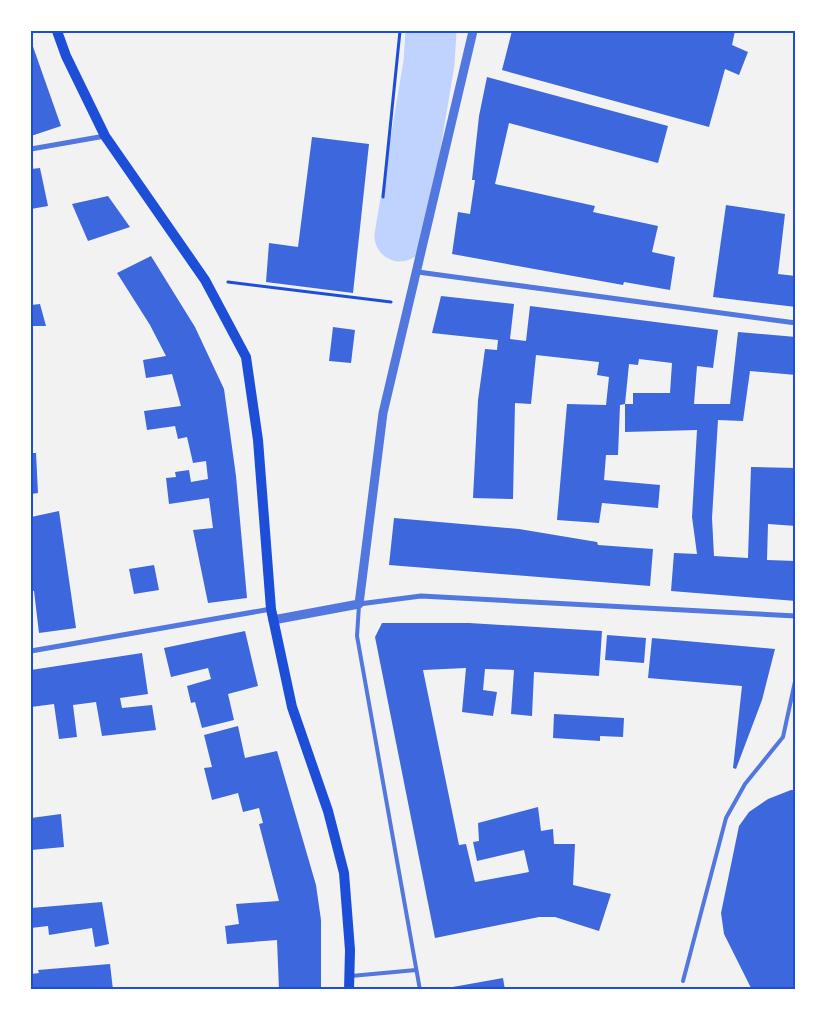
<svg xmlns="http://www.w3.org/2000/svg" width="827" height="1021" viewBox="0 0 827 1021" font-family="Helvetica,sans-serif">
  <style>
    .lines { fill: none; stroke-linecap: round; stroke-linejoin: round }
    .river { stroke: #bfd3fe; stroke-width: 51 }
    .building { fill: #3d67dc }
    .path { stroke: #1d4ed8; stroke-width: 3 }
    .service { stroke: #5277de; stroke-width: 4 }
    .minor { stroke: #5277de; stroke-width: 5 }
    .tertiary { stroke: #5277de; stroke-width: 9 }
    .secondary { stroke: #1d4ed8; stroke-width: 10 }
    .neatline { fill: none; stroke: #1d4ed8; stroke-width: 2 }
  </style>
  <rect width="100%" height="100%" fill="#f2f2f2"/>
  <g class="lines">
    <path class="river" d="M 400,236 L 429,63 L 431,31"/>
  </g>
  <g class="building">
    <path d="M 512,31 L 735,31 L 732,45 L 748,52 L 739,75 L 725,69 L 709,127 L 502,70 Z"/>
    <path d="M 31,41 L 61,126 L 31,136 Z"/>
    <path d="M 487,77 L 668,126 L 658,163 L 509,123 L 495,184 L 595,206 L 593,212 L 658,226 L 652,252 L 675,257 L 670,290 L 624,282 L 623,285 L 452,254 L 458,212 L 470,214 L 475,180 L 472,180 L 479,116 Z"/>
    <path d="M 312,137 L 369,144 L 353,293 L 266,282 L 269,243 L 298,247 Z"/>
    <path d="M 40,168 L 48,206 L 31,209 L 31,169 Z"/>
    <path d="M 108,196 L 130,227 L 88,241 L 72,204 Z"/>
    <path d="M 726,205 L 785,214 L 778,274 L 796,276 L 796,307 L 713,297 Z"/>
    <path d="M 151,256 L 195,327 L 224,389 L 236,476 L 247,598 L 208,603 L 193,530 L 213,528 L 209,498 L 169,504 L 166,478 L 176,477 L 175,472 L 189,470 L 191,482 L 208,479 L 206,461 L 193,463 L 187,437 L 178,439 L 175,426 L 147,430 L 144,411 L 181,406 L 172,374 L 146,378 L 143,360 L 166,356 L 150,325 L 117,273 Z"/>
    <path d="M 441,296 L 514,304 L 510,339 L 526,341 L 530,306 L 718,330 L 713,368 L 697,366 L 694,404 L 730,404 L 738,332 L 796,337 L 796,375 L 750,371 L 743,421 L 718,420 L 712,518 L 714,556 L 748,558 L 751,467 L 796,468 L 796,526 L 768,524 L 767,560 L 796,561 L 796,601 L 671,591 L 674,553 L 697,554 L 692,517 L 697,430 L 625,432 L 625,404 L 633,404 L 633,393 L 670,393 L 672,363 L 639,359 L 638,365 L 629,364 L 625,404 L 620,405 L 618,455 L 606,455 L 604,480 L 660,485 L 658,508 L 602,503 L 599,523 L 557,520 L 567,404 L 606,405 L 609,377 L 597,375 L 599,362 L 536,355 L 531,404 L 515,403 L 513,499 L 473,498 L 478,400 L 485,349 L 497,350 L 498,340 L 432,333 Z"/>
    <path d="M 40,304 L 46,326 L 31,326 L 31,305 Z"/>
    <path d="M 333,327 L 355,330 L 351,363 L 329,361 Z"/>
    <path d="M 31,453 L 36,453 L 38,493 L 31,494 Z"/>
    <path d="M 59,511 L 76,628 L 39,633 L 34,591 L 31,591 L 31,517 Z"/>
    <path d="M 394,518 L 519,529 L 597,542 L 598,545 L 653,549 L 650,586 L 389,565 Z"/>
    <path d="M 154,565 L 159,590 L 134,594 L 129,569 Z"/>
    <path d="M 382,623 L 469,623 L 602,631 L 599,676 L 534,672 L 532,716 L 511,714 L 514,670 L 485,669 L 483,690 L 497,692 L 493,716 L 462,712 L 466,668 L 423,670 L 459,845 L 466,844 L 475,882 L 529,872 L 524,850 L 477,861 L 473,842 L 479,841 L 478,823 L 538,807 L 541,831 L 553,829 L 554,844 L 575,844 L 573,885 L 611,894 L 599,931 L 555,917 L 539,917 L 435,938 L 375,637 Z"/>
    <path d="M 245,631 L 258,686 L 228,694 L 234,720 L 202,728 L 195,702 L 191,703 L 187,686 L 211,679 L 208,668 L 171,677 L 164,648 Z"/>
    <path d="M 607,635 L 646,638 L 644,663 L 605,660 Z"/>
    <path d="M 652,638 L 775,649 L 762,700 L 736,769 L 733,768 L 742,686 L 648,678 Z"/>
    <path d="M 142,653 L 148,694 L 120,698 L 122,708 L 152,705 L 156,730 L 102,736 L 96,702 L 73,705 L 77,737 L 59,739 L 54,704 L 31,707 L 31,670 Z"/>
    <path d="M 554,714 L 624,718 L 623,737 L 600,736 L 600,741 L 553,738 Z"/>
    <path d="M 238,726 L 245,758 L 277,751 L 316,885 L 321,920 L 321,990 L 279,990 L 277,940 L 227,944 L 225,926 L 239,924 L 236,904 L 279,901 L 259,824 L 263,823 L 259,808 L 243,812 L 238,793 L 212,800 L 204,768 L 212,767 L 204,735 Z"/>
    <path d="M 791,790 L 796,790 L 796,990 L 752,990 L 724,934 L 721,913 L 739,826 L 749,812 L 768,799 Z"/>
    <path d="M 61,814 L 64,847 L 31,850 L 31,818 Z"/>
    <path d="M 102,902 L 109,944 L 95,947 L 92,928 L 49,935 L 48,926 L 31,928 L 31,908 Z"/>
    <path d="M 110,964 L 113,990 L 31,990 L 31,974 L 39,973 L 38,970 Z"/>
    <path d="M 503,978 L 505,990 L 448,990 L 447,988 Z"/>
  </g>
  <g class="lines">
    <g class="path">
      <path d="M 383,197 L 400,31"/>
      <path d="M 228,282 L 391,302"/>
    </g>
    <g class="service">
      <path d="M 359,605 L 357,636 L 420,990"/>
      <path d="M 351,976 L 416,970"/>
      <path d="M 683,981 L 726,818 L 745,784 L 783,737 L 796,677"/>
    </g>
    <g class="minor">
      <path d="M 31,149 L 105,136"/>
      <path d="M 418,272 L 796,323"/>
      <path d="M 359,604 L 421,596 L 796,616"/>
      <path d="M 31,651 L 271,609"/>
    </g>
    <path class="tertiary" d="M 273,620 L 359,604 L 383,413 L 473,31"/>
    <path class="secondary" d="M 57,31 L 66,56 L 105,136 L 205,280 L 246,357 L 258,440 L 271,609 L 292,707 L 328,811 L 344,873 L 350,950 L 349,990"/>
  </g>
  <rect width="827" height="1021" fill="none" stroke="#ffffff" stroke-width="65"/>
  <rect x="32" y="32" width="762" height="956" class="neatline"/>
</svg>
